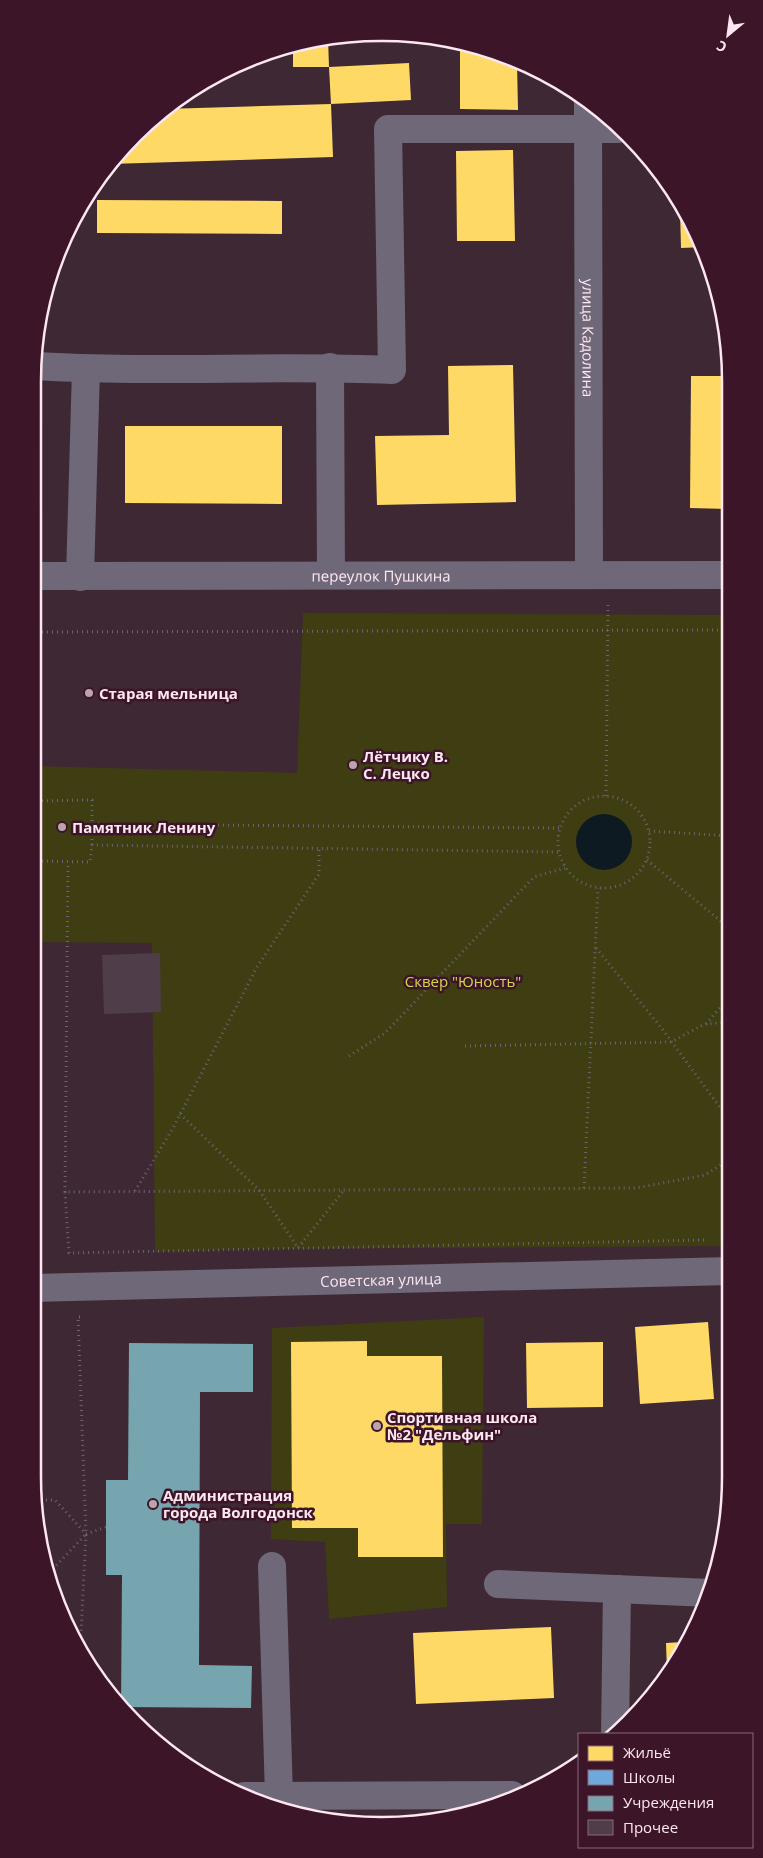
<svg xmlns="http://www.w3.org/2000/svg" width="763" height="1858" viewBox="0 0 763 1858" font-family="'Open Sans',sans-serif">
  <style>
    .green { fill: #3f3e13 }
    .water { fill: #0e1a22 }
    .homes { fill: #ffd966 }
    .schools { fill: #6fa8dc }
    .public { fill: #76a5af }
    .building { fill: #4f3e49 }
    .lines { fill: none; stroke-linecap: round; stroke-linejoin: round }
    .path { stroke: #6c6470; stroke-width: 3; stroke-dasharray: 1 4; stroke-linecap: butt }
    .minor { stroke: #6e6879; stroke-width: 28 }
    .poi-dot { fill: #bba4ae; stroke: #3c1529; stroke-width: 2 }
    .labels { text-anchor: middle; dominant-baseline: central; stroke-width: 5; stroke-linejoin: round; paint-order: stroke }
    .street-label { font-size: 15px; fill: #fee7f1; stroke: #3c1529 }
    .poi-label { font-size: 15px; font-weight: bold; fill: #fee7f1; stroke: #3c1529; text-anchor: start }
    .park-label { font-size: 15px; fill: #d4d74c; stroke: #3c1529 }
    .rim { fill: none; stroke: #fee7f1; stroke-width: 2.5 }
  </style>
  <rect width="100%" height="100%" fill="#3e2833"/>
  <g class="green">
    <path d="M 303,613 L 728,615 L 730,1246 L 259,1249 L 155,1252 L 152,943 L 33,942 L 33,766 L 297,773 Z"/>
    <path d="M 484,1317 L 482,1524 L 446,1524 L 447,1607 L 329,1619 L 325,1542 L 271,1539 L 272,1328 Z"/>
  </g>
  <circle class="water" cx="604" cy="842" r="28"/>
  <g class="homes">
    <path d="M 328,38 L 329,67 L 293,67 L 293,44 Z"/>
    <path d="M 460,43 L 493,51 L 517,63 L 518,110 L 460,109 Z"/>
    <path d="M 409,63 L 411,100 L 331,104 L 329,67 Z"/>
    <path d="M 331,104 L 333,157 L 110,164 L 119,152 L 164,109 Z"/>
    <path d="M 513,150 L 515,241 L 457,241 L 456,151 Z"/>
    <path d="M 97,200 L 282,201 L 282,234 L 97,233 Z"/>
    <path d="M 680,210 L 704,247 L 681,248 Z"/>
    <path d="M 513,365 L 516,502 L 377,505 L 375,436 L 449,435 L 448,366 Z"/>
    <path d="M 691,376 L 728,376 L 728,509 L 690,508 Z"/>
    <path d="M 125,426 L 282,426 L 282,504 L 125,503 Z"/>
    <path d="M 708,1322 L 714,1399 L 640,1404 L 635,1327 Z"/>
    <path d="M 367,1341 L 367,1356 L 442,1356 L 443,1557 L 358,1557 L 358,1528 L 292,1528 L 291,1342 Z"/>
    <path d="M 603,1342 L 603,1407 L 527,1408 L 526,1343 Z"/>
    <path d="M 551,1627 L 554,1698 L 416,1704 L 413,1633 Z"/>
    <path d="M 683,1642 L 673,1661 L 667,1672 L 666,1643 Z"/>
  </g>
  <path class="schools" d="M 32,1017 L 42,1017 L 41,1089 L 32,1089 Z"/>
  <path class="public" d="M 129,1343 L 253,1344 L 253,1392 L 200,1392 L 199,1665 L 252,1666 L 251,1708 L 121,1707 L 122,1575 L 106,1575 L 106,1480 L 128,1480 Z"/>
  <g class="building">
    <path d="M 32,643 L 35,643 L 34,701 L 32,701 Z"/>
    <path d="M 160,953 L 161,1012 L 104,1014 L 102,955 Z"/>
  </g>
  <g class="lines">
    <g class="path">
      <path d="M 32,632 L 728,630"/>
      <circle cx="604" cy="842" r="46"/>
      <path d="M 606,796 L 608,604"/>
      <path d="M 32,801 L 92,800 L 92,824 L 560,828"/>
      <path d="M 649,831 L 729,836"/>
      <path d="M 92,845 L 92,824"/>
      <path d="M 647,860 L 729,928"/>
      <path d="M 32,861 L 90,862 L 92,845 L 559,852"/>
      <path d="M 596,948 L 663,1030 L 730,1121"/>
      <path d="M 706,1024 L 729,997"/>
      <path d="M 465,1046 L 671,1042 L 705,1024 L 729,1022"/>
      <path d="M 349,1056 L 385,1033 L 534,877 L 565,868"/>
      <path d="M 180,1114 L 259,1190 L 298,1248 L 344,1190"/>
      <path d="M 584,1188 L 598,888"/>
      <path d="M 135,1191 L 173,1128 L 257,967 L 319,874 L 319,849"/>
      <path d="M 65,1192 L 68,862"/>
      <path d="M 704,1240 L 69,1253 L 65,1192 L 636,1188 L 705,1175 L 730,1159"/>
      <path d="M 80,1317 L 78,1317 L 86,1534 L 80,1652"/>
      <path d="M 36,1500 L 55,1500 L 86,1534 L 106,1527"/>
      <path d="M 48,1569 L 53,1569 L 86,1534"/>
    </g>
    <g class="minor">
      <path id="s1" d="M 588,102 L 589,575"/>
      <path d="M 35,366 C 154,373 273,365 392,370 L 388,129 L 618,129"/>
      <path d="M 330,367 L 331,575"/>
      <path id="s2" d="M 32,576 L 728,575"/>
      <path d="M 80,577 L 86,369"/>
      <path id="s3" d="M 32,1288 L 730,1271"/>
      <path d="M 272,1566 L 279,1796"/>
      <path d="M 498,1584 L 710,1593"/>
      <path d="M 615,1734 L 617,1589"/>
      <path d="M 244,1796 L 512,1795"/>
    </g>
  </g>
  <g class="poi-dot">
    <circle cx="89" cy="693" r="5"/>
    <circle cx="353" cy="765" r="5"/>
    <circle cx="62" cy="827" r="5"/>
    <circle cx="377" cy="1426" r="5"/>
    <circle cx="153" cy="1504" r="5"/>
  </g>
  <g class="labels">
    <g class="street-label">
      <text stroke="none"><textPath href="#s1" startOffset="236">улица Кадолина</textPath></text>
      <text stroke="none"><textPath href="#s2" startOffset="349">переулок Пушкина</textPath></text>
      <text stroke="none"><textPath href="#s3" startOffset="349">Советская улица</textPath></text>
    </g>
    <g class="poi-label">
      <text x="99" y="693">Старая мельница</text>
      <text x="363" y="756">Лётчику В.<tspan x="363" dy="17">С. Лецко</tspan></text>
      <text x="72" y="827">Памятник Ленину</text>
      <text x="387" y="1417">Спортивная школа<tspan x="387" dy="17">№2 "Дельфин"</tspan></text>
      <text x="163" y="1495">Администрация<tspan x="163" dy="17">города Волгодонск</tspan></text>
    </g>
    <g class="park-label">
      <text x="463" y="981">Сквер "Юность"</text>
    </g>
  </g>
  <path d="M0 0H763V1858H0ZM381 41H382A340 340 0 0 1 722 381V1477A340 340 0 0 1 382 1817H381A340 340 0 0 1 41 1477V381A340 340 0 0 1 381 41Z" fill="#3c1529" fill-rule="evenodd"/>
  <path class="rim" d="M381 41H382A340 340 0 0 1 722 381V1477A340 340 0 0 1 382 1817H381A340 340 0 0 1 41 1477V381A340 340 0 0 1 381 41Z"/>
  <rect x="578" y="1733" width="175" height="115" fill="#3c1529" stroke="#8a6979"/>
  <rect x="588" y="1746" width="25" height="15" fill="#ffd966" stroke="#8a6979"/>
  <text x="623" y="1758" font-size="15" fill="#fee7f1">Жильё</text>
  <rect x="588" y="1770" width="25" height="15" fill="#6fa8dc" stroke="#8a6979"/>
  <text x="623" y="1783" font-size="15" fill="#fee7f1">Школы</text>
  <rect x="588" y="1796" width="25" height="15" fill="#76a5af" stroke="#8a6979"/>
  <text x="623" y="1808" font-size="15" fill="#fee7f1">Учреждения</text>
  <rect x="588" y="1820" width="25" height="15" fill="#4f3e49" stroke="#8a6979"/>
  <text x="623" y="1833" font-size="15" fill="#fee7f1">Прочее</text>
  <g transform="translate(728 35) rotate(209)" stroke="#3c1529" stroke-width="4" paint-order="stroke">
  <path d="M0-4L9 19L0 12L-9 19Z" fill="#fee7f1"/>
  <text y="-8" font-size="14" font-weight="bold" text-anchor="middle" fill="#fee7f1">С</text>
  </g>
</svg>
